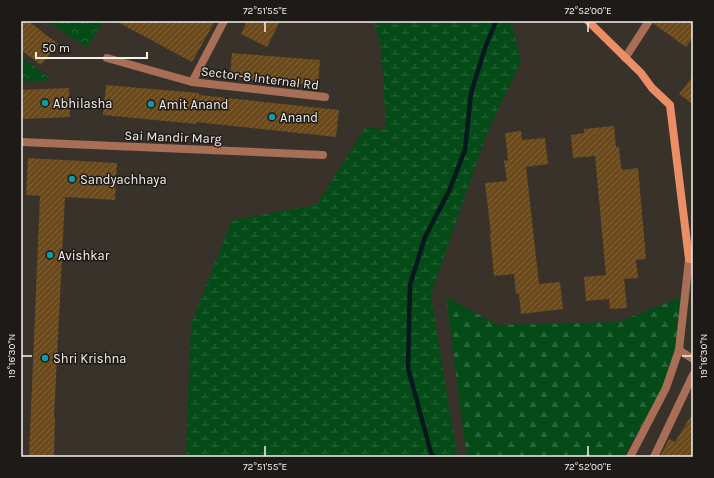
<svg xmlns="http://www.w3.org/2000/svg" width="714" height="478" viewBox="0 0 714 478" font-family="Karla,sans-serif">
  <style>
    .forest { fill: url(#forest-firs) }
    .wetland { fill: url(#wetland-marsh) }
    .park { fill: url(#park-crowns) }
    .lines { fill: none; stroke-linecap: round; stroke-linejoin: round }
    .stream { stroke: #07191d; stroke-width: 4.5 }
    .building { fill: url(#building-hatch) }
    .street { stroke: #a96e56; stroke-width: 8 }
    .secondary { stroke: #eb8e66; stroke-width: 8 }
    .ticks { fill: none; stroke: #f5f2ed; stroke-width: 1.5 }
    .culture-dot { fill: #0f9aa8; stroke: #1d1a17; stroke-width: 1.5 }
    .labels { text-anchor: middle; dominant-baseline: central; stroke-width: 3; stroke-linejoin: round; paint-order: stroke }
    .street-label { font-size: 13px; fill: #f5f2ed; stroke: #1d1a17 }
    .poi-label { font-size: 13px; fill: #f5f2ed; stroke: #1d1a17; text-anchor: start }
    .neatline { fill: none; stroke: #f5f2ed; stroke-width: 1.5 }
    .ticks-label { font-size: 10px; text-anchor: middle; fill: #f5f2ed }
  </style>
  <defs>
    <pattern id="forest-firs" width="22" height="20" patternUnits="userSpaceOnUse"><rect width="22" height="20" fill="#044b18"/><path d="M5 1l3.5 6h-7zM16 11l3.5 6h-7z" fill="#29653a"/></pattern>
    <pattern id="wetland-marsh" width="20" height="14" patternUnits="userSpaceOnUse"><rect width="20" height="14" fill="#044b18"/><path d="M1 5h8M5 5V1M11 12h8M15 12V8" fill="none" stroke="#29653a"/></pattern>
    <pattern id="park-crowns" width="20" height="18" patternUnits="userSpaceOnUse"><rect width="20" height="18" fill="#044b18"/><path d="M2 6a3 3 0 1 1 6 0M12 15a3 3 0 1 1 6 0" fill="none" stroke="#29653a"/></pattern>
    <pattern id="building-hatch" width="6" height="6" patternUnits="userSpaceOnUse"><rect width="6" height="6" fill="#6a4a1c"/><path d="M-1 1l2-2M0 6l6-6M5 7l2-2" fill="none" stroke="#80653d"/></pattern>
  </defs>
  <rect width="100%" height="100%" fill="#38322b"/>
  <path class="forest" d="M 446,297 L 498,325 L 618,322 L 682,297 L 680,336 L 665,383 L 624,457 L 469,457 L 465,445 Z"/>
  <path class="wetland" d="M 374,21 L 511,21 L 521,61 L 486,136 L 431,294 L 457,457 L 188,457 L 186,453 L 191,324 L 232,220 L 316,205 L 366,127 L 386,130 L 381,46 Z"/>
  <g class="park">
    <path d="M 46,21 L 104,21 L 87,47 Z"/>
    <path d="M 21,57 L 52,80 L 21,82 Z"/>
  </g>
  <g class="lines">
    <path class="stream" d="M 434,457 L 431,453 L 408,368 L 410,285 L 425,237 L 449,191 L 465,150 L 471,93 L 485,48 L 496,21"/>
  </g>
  <g class="building">
    <path d="M 21,21 L 28,21 L 58,44 L 41,65 L 21,50 Z"/>
    <path d="M 116,21 L 215,21 L 192,62 Z"/>
    <path d="M 247,21 L 280,21 L 267,47 L 241,34 Z"/>
    <path d="M 654,21 L 693,21 L 693,37 L 686,47 L 654,24 Z"/>
    <path d="M 232,53 L 320,60 L 318,85 L 230,78 Z"/>
    <path d="M 693,76 L 693,104 L 679,94 Z"/>
    <path d="M 106,85 L 199,93 L 199,95 L 339,110 L 336,137 L 196,122 L 196,124 L 103,115 Z"/>
    <path d="M 69,88 L 70,117 L 21,119 L 21,90 Z"/>
    <path d="M 614,126 L 616,147 L 619,147 L 621,168 L 622,168 L 622,170 L 638,168 L 646,259 L 636,260 L 638,278 L 624,279 L 627,308 L 610,309 L 609,299 L 586,301 L 584,277 L 606,275 L 595,156 L 573,158 L 571,135 L 584,133 L 584,129 Z"/>
    <path d="M 521,131 L 522,140 L 545,138 L 548,164 L 526,167 L 539,284 L 560,282 L 563,309 L 521,314 L 519,293 L 516,294 L 514,274 L 494,276 L 490,234 L 491,234 L 485,183 L 507,181 L 504,161 L 508,160 L 505,133 Z"/>
    <path d="M 28,158 L 117,163 L 115,200 L 65,197 L 54,417 L 55,417 L 54,457 L 29,457 L 40,196 L 26,195 Z"/>
    <path d="M 693,413 L 693,457 L 660,457 L 669,439 L 675,442 Z"/>
  </g>
  <g class="lines">
    <g class="street">
      <path d="M 224,21 L 192,82 L 325,97"/>
      <path d="M 107,58 L 192,82"/>
      <path d="M 625,58 L 649,21"/>
      <path d="M 21,142 L 323,155"/>
      <path d="M 679,350 L 693,359"/>
      <path d="M 630,457 L 666,388 L 679,350 L 689,259"/>
      <path d="M 654,457 L 693,375"/>
    </g>
    <path class="secondary" d="M 588,21 L 641,73 L 652,88 L 670,105 L 689,259 L 693,259"/>
  </g>
  <path class="ticks" d="M 265,22 L 265,32M 588,22 L 588,32M 22,356 L 32,356M 682,356 L 692,356M 265,446 L 265,456M 588,446 L 588,456"/>
  <g class="culture-dot">
    <circle cx="45" cy="103" r="4"/>
    <circle cx="151" cy="104" r="4"/>
    <circle cx="272" cy="117" r="4"/>
    <circle cx="72" cy="179" r="4"/>
    <circle cx="50" cy="255" r="4"/>
    <circle cx="45" cy="358" r="4"/>
  </g>
  <g class="labels">
    <g class="street-label">
      <text transform="translate(260 78) rotate(7)">Sector-8 Internal Rd</text>
      <text transform="translate(173 137) rotate(2)">Sai Mandir Marg</text>
    </g>
    <g class="poi-label">
      <text x="53" y="103">Abhilasha</text>
      <text x="159" y="104">Amit Anand</text>
      <text x="280" y="117">Anand</text>
      <text x="80" y="179">Sandyachhaya</text>
      <text x="58" y="255">Avishkar</text>
      <text x="53" y="358">Shri Krishna</text>
    </g>
  </g>
  <rect width="714" height="478" fill="none" stroke="#1d1a17" stroke-width="44"/>
  <path d="M36 52v6h111v-6" fill="none" stroke="#f5f2ed" stroke-width="2"/>
  <text x="42" y="52" font-size="12" fill="#f5f2ed" stroke="#1d1a17" stroke-width="3" paint-order="stroke">50 m</text>
  <rect x="22" y="22" width="670" height="434" class="neatline"/>
  <g class="ticks-label">
    <text x="265" y="14">72°51'55"E</text>
    <text x="588" y="14">72°52'00"E</text>
    <text transform="translate(11 356) rotate(-90)" y="4">19°16'30"N</text>
    <text transform="translate(703 356) rotate(-90)" y="4">19°16'30"N</text>
    <text x="265" y="470">72°51'55"E</text>
    <text x="588" y="470">72°52'00"E</text>
  </g>
</svg>
